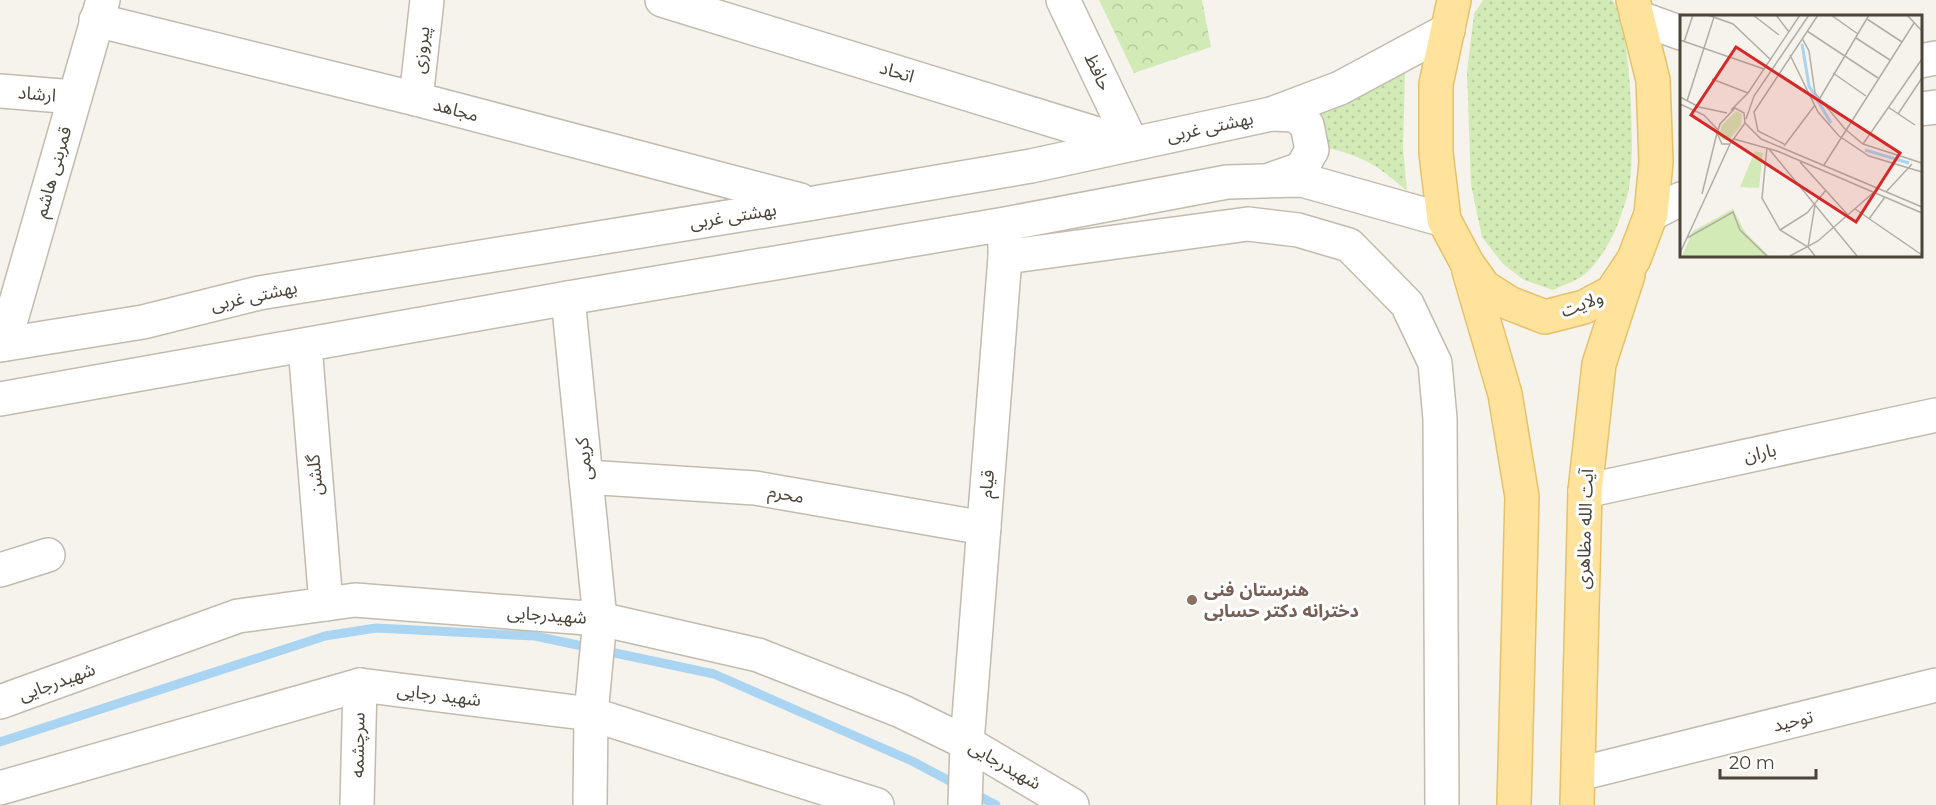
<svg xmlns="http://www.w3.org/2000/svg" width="1936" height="805" viewBox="0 0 1936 805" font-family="Montserrat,'Noto Sans Arabic',sans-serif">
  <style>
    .grass { fill: url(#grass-dots) }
    .forest { fill: url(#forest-crowns) }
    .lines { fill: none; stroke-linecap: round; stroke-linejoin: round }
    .stream { stroke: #a9d4f2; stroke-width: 9 }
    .minor-casing { stroke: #c2bbae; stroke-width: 36 }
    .major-casing { stroke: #e6c16a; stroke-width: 36 }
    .minor { stroke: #fff; stroke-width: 33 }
    .major { stroke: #ffe39c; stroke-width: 33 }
    .education-dot { fill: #8d6e63; stroke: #fff; stroke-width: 2 }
    .labels { text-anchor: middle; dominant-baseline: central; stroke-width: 6; stroke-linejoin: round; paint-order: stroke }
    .street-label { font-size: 18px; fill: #4b4439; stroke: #fff }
    .education-label { font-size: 18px; font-weight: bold; fill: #785e54; stroke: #fff; text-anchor: start }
    .inset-river { fill: none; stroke: #a9d4f2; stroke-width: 3 }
    .inset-road { fill: none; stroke: #b2ada4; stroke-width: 1.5 }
    .view { fill: #d62828; fill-opacity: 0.15; stroke: #d62828; stroke-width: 3 }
    .inset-edge { fill: none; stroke: #4b4439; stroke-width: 3 }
  </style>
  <defs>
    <pattern id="grass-dots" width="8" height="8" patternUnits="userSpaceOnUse" patternTransform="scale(1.5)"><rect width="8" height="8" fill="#d2eab5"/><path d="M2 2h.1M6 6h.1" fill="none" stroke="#b6ca9c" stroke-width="1.8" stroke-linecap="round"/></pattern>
    <pattern id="forest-crowns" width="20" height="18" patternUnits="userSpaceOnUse" patternTransform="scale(1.5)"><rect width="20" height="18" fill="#d2eab5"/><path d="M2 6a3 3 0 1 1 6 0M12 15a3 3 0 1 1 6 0" fill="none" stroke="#b6ca9c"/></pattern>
  </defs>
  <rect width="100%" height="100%" fill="#f6f3ec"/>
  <g class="grass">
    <path d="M 1483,0 L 1612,0 C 1632,22 1636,163 1628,193 C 1624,207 1616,233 1608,244 C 1603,254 1594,266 1586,273 C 1578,281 1563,285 1553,290 L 1524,280 L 1503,264 L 1482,237 L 1471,185 L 1467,72 L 1474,14 Z"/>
    <path d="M 1405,72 L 1403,148 L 1407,191 C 1376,164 1363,156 1323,147 L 1325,127 L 1317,109 L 1372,90 Z"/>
  </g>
  <path class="forest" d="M 1099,0 L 1202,0 L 1211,47 L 1134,73 Z"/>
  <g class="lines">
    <g class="stream">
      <path d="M 0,742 L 325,636 L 376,628 L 535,636 L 714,674 L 912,761 L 959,786"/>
      <path d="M 971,792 L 996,805"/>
    </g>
    <defs>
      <g id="minor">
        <path d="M 662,0 L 1130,144"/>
        <path d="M 1063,0 L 1132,144"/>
        <path d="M 1637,17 L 1681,33"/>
        <path d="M 96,20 L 416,99 L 800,200"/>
        <path d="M 1920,61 L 1936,58"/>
        <path d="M 0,91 L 74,97"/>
        <path d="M 416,99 L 427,0"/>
        <path d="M 1920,109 L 1936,107"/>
        <path d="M 1271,114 L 1295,115 L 1307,125 L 1312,150 L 1301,169 L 1272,179"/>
        <path d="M 1651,214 L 1681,199"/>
        <path d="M 1005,257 L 1248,224 L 1298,230 L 1349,245 L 1407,304 L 1435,363 L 1440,419 L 1442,805"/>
        <path d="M 568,298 L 600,619 L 591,714 L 590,805"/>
        <path d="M 4,344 L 103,0"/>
        <path d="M 0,345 L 143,322 L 259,293 L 814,203 L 1031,166 L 1271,114 L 1340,88 L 1448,30"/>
        <path d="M 305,346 L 326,604"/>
        <path d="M 0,399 L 568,298 L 1005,224 L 1227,182 L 1302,180 L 1444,220"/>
        <path d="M 586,477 L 755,488 L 984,528"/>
        <path d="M 1585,491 L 1936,415"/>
        <path d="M 0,570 L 48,555"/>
        <path d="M 0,702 L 238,616 L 355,600 L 600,619 L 758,655 L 901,711 L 967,743 L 1072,805"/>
        <path d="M 1579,774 L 1936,685"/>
        <path d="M 0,788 L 360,685 L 591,714 L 877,805"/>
        <path d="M 357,805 L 360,685"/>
        <path d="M 965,805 L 967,743 L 1005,257 L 1005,235"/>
      </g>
      <g id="major">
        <path d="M 1454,0 L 1436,84 L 1436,153 L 1444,220 L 1467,263 L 1484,287 L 1509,303 L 1545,317 L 1584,307 L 1612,292 L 1634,259 L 1651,214 L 1656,162 L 1653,80 L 1633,0"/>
        <path d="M 1469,271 L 1505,394 L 1522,497 L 1514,805"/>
        <path d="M 1577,805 L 1585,491 L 1599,364 L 1628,275"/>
      </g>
    </defs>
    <use href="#minor" class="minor-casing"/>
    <use href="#major" class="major-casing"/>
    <use href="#minor" class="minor"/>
    <use href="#major" class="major"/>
  </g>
  <circle class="education-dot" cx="1192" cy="600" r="6"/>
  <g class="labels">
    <g class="street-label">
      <text transform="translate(421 50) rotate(-84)">پیروزی</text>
      <text transform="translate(897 72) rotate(17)">اتحاد</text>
      <text transform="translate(1098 72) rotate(65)">حافظ</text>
      <text transform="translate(37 94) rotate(5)">ارشاد</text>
      <text transform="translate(456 110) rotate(15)">مجاهد</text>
      <text transform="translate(1210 127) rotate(-12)">بهشتی غربی</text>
      <text transform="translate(53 172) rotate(-74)">قمربنی هاشم</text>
      <text transform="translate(733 216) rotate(-9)">بهشتی غربی</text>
      <text transform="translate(254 296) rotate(-12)">بهشتی غربی</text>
      <text transform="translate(1582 304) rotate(-21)">ولایت</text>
      <text transform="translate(1760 453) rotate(-12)">باران</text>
      <text transform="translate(584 459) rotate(-96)">کریمی</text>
      <text transform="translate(315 475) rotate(-95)">گلشن</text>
      <text transform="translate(987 484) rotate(-86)">قیام</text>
      <text transform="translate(786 494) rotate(10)">محرم</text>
      <text transform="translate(1585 529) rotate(-88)">آیت الله مظاهری</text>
      <text transform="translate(547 615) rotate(4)">شهیدرجایی</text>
      <text transform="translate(57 682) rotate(-20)">شهیدرجایی</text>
      <text transform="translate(439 695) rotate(7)">شهید رجایی</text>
      <text transform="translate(1793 721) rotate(-14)">توحید</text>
      <text transform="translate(358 745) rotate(-89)">سرچشمه</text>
      <text transform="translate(1005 765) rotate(30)">شهیدرجایی</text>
    </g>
    <g class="education-label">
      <text x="1204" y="590">هنرستان فنی<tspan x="1204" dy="21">دخترانه دکتر حسابی</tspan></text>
    </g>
  </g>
  <g transform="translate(1680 15)">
    <rect width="242" height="242" fill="#f6f3ec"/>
    <path d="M 56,96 L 62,99 L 61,110 L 49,125 L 43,125 L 39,121 L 42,110 Z" fill="#d2eab5"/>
    <path d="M 75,136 L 83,138 L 79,173 L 60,172 Z" fill="#d2eab5"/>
    <path d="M 53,194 L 65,217 L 89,241 L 2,241 L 13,216 Z" fill="#d2eab5"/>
    <path class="inset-river" d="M 122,29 L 129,71 L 151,108M 185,135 L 229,148"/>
    <path class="inset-road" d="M 28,0 L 53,9 L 91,45M 73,0 L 99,20M 96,0 L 109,17M 151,0 L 178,19M 227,0 L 242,16M 187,4 L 222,27M 127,16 L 198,63M 122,23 L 129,36 L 135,78 L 165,114 L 183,129 L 242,148M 176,23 L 210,45M 0,25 L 84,54M 4,27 L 13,0M 110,40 L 138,97 L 159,121 L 189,141 L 242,157M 153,58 L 186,81M 32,64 L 68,78M 0,82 L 19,92 L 47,98M 140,83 L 189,0M 7,86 L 34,2M 0,89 L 24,100 L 38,115M 208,92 L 235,110M 55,93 L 64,98 L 65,108 L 50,129 L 42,129 L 37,118 L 40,109 ZM 51,95 L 68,78 L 120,0M 218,99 L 242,63M 66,104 L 74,81 L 129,0M 65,108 L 81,124 L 242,192M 54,124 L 97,136 L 242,198M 104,129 L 78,116 L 74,97 L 138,0M 183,129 L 242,44M 104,131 L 135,90M 87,132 L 82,183 L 100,215 L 128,232 L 135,241M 89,134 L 177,241M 120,147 L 168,200M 144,150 L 234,8M 206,177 L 232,149M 22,179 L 37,118M 175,194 L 242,240M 189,204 L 205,182M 100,215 L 127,198 L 146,175M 7,223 L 53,197 L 60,215 L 87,241M 128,232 L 135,190M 0,238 L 50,129M 110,241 L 138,226 L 194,177"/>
    <path class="view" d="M 56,32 L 220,138 L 176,207 L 11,100 Z"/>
    <rect width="242" height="242" class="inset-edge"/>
  </g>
  <path d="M1720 769v9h96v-9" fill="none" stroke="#4b4439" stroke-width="3"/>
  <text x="1729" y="769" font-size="18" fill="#4b4439" stroke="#ffffff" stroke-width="4.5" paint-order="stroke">20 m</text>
</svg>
